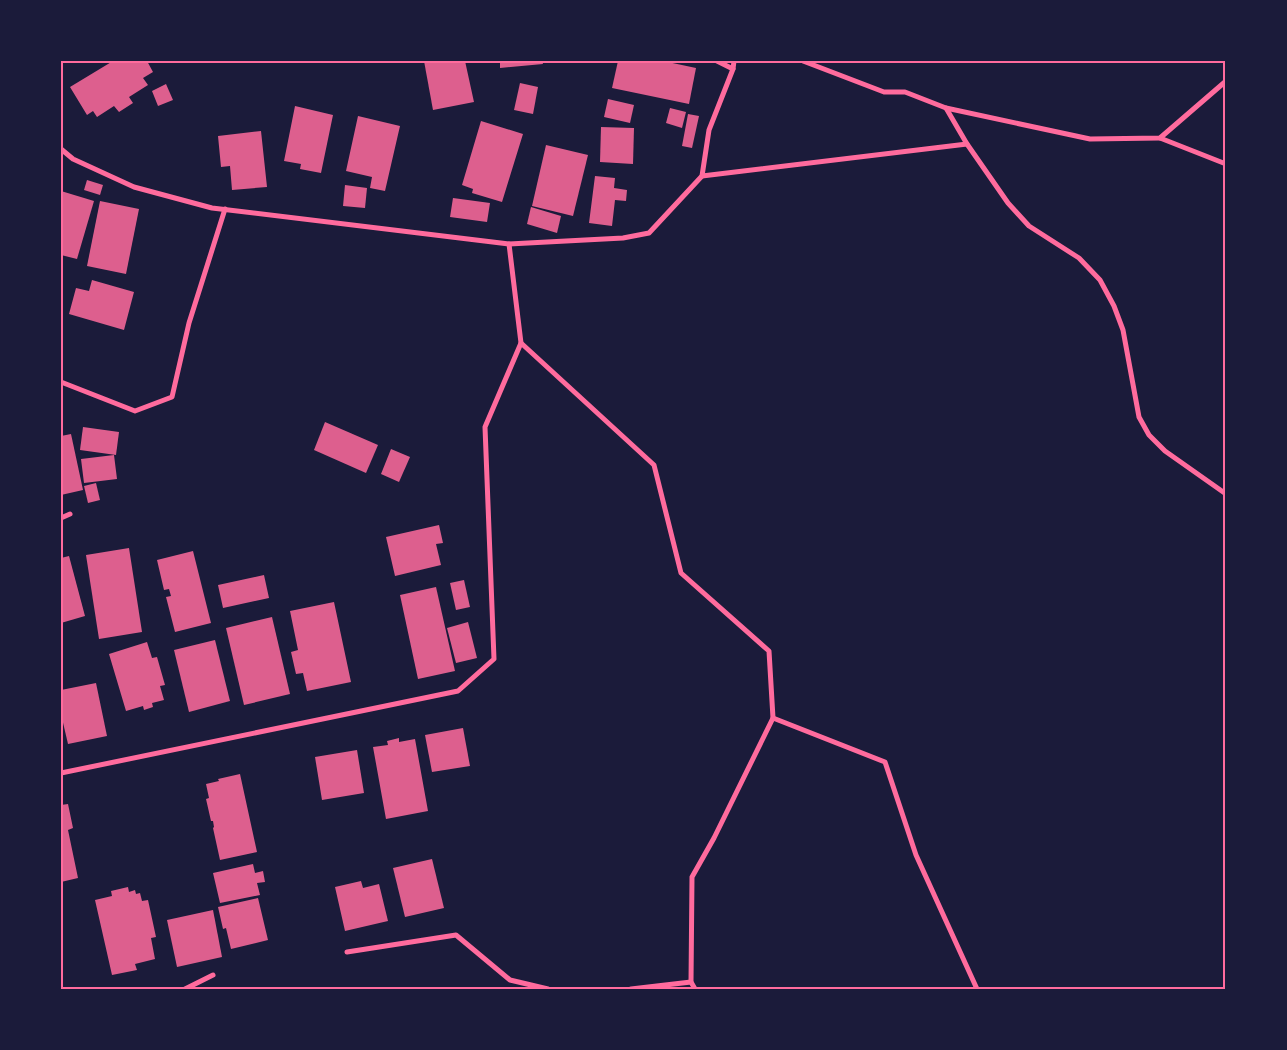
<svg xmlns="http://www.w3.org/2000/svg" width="1287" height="1050" viewBox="0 0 1287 1050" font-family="'Archivo Narrow',sans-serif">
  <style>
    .building { fill: #dd5f8e }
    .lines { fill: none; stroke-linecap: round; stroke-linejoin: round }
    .minor { stroke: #ff6b9d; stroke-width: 5 }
    .neatline { fill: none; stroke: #ff6b9d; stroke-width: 2 }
  </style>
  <rect width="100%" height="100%" fill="#1b1b3a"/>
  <g class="building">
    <path d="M 113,61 L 147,61 L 153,72 L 143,78 L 148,85 L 129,97 L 133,103 L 119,112 L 114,106 L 97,117 L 93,111 L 87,115 L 70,87 Z"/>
    <path d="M 424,61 L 465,61 L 474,102 L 433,110 Z"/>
    <path d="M 500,61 L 542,61 L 543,64 L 500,68 Z"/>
    <path d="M 618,61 L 663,61 L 696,68 L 689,104 L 612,88 Z"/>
    <path d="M 520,83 L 538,87 L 533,114 L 514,110 Z"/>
    <path d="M 166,84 L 173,100 L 158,106 L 152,91 Z"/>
    <path d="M 608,99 L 634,105 L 630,123 L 604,117 Z"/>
    <path d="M 295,106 L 333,115 L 321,173 L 300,169 L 301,164 L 284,161 Z"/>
    <path d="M 670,108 L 686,112 L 682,128 L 666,123 Z"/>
    <path d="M 688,114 L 699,116 L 692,148 L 682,146 Z"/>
    <path d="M 358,116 L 400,126 L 385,191 L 370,188 L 372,177 L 346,171 Z"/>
    <path d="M 481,121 L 523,134 L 502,202 L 472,193 L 473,189 L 462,185 Z"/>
    <path d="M 601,127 L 634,128 L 633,164 L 600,162 Z"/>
    <path d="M 261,131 L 267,187 L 232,190 L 230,166 L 221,167 L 218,136 Z"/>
    <path d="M 546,145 L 588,155 L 573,216 L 532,206 Z"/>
    <path d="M 595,176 L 615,178 L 614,188 L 627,190 L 626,201 L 615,200 L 612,226 L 589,223 Z"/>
    <path d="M 87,180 L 103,185 L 100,195 L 84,190 Z"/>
    <path d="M 345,185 L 367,188 L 365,208 L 343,206 Z"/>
    <path d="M 61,191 L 94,201 L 77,259 L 61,255 Z"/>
    <path d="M 453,198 L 490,203 L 487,222 L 450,217 Z"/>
    <path d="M 100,201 L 139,209 L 126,274 L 87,266 Z"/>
    <path d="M 531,207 L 561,216 L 557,233 L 527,224 Z"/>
    <path d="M 92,280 L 134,292 L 124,330 L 69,314 L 76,288 L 89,291 Z"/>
    <path d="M 325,422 L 378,445 L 366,473 L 314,450 Z"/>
    <path d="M 83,427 L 119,432 L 116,455 L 80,450 Z"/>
    <path d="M 71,434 L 83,490 L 61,495 L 61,436 Z"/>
    <path d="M 391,449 L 410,457 L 399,482 L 381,474 Z"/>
    <path d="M 114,455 L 117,479 L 84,483 L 81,459 Z"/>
    <path d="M 96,483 L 100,500 L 88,503 L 84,486 Z"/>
    <path d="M 439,525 L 443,543 L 436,544 L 441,565 L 395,576 L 386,537 Z"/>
    <path d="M 129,548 L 142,632 L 99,639 L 86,555 Z"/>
    <path d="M 193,551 L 211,623 L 175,632 L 166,597 L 171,596 L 169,589 L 164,590 L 157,560 Z"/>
    <path d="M 69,556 L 85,616 L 61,623 L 61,558 Z"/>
    <path d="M 264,575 L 269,598 L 223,608 L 218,585 Z"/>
    <path d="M 464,580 L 470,607 L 456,610 L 450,583 Z"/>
    <path d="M 436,587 L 455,671 L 418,679 L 400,595 Z"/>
    <path d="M 334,602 L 351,682 L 307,691 L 303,673 L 296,674 L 291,652 L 298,650 L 290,611 Z"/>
    <path d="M 272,617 L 290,694 L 244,705 L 226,628 Z"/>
    <path d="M 468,622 L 477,658 L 456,663 L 447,628 Z"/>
    <path d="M 215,640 L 230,701 L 189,712 L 174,650 Z"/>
    <path d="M 147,642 L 152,658 L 157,657 L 165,685 L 160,686 L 164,700 L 152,703 L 153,707 L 144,710 L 143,706 L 126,711 L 109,654 Z"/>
    <path d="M 96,683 L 107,736 L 68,744 L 61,714 L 61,690 Z"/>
    <path d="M 463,728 L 470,766 L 432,772 L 425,735 Z"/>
    <path d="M 399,738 L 399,742 L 415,739 L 428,811 L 386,819 L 373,747 L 388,745 L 387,741 Z"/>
    <path d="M 357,750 L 364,793 L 322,800 L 315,757 Z"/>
    <path d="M 240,774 L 257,852 L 220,860 L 213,828 L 214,827 L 213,821 L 211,821 L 206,799 L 209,798 L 206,784 L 219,781 L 218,779 Z"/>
    <path d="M 68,804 L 73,828 L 68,830 L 78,878 L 61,882 L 61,805 Z"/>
    <path d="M 432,859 L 444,908 L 405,917 L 393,868 Z"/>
    <path d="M 253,864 L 255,873 L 263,871 L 265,882 L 257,883 L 260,895 L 220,903 L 213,873 Z"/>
    <path d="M 361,881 L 363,888 L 379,884 L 388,921 L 345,931 L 335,887 Z"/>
    <path d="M 128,887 L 129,892 L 135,890 L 136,894 L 140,893 L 142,901 L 148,900 L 156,937 L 151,938 L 155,959 L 135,964 L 137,970 L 112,975 L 95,900 L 112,896 L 111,891 Z"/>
    <path d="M 258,898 L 268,940 L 231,949 L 226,928 L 223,929 L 218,907 Z"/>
    <path d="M 213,910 L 222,957 L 177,967 L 167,920 Z"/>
  </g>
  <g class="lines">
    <g class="minor">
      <path d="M 717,61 L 733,69"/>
      <path d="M 803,61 L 884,92 L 905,92 L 946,108 L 967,144 L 1008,203 L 1029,226 L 1079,258 L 1100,280 L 1114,306 L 1123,330 L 1139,417 L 1149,435 L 1165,451 L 1226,494"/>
      <path d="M 946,108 L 1090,139 L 1160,138 L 1226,81"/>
      <path d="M 1160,138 L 1226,164"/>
      <path d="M 61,149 L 73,159 L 134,187 L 212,208 L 509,244 L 623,238 L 649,233 L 702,176 L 709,130 L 733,69 L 734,61"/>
      <path d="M 702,176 L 967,144"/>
      <path d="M 509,244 L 521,343 L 654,465 L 681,573 L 769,651 L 773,718 L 714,838 L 692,877 L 691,982 L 695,989"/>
      <path d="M 61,382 L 135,411 L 172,397 L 189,323 L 225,209"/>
      <path d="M 61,518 L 70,514"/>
      <path d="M 773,718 L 885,762 L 916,855 L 977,989"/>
      <path d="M 61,773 L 458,691 L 494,659 L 485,427 L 521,343"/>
      <path d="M 347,952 L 456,935 L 510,980 L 548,989"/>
      <path d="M 185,989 L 213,975"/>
      <path d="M 631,989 L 691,982"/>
    </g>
  </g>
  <rect width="1287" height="1050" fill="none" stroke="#1b1b3a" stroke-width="125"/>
  <rect x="62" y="62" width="1162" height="926" class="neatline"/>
</svg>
